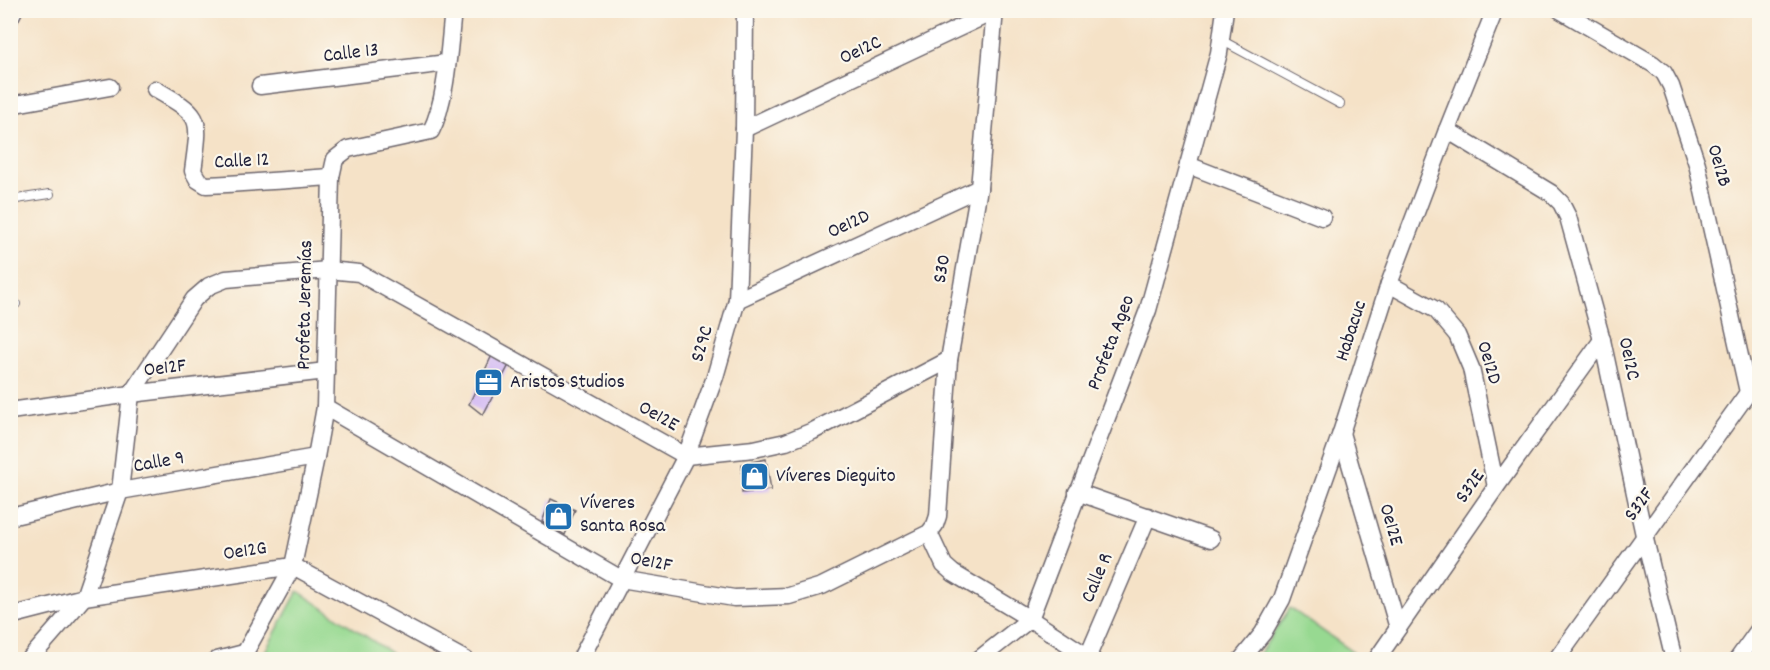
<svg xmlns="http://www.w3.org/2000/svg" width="1770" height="670" viewBox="0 0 1770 670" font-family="Dekko,sans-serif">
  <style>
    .green { fill: #97d991; stroke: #5c7e66; stroke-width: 1.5 }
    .building { fill: #ceb2f4 }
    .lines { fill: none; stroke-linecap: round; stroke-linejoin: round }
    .lane-casing { stroke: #6c656c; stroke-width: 10 }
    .street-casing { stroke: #6c656c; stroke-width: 19 }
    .lane { stroke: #fff; stroke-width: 8 }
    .street { stroke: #fff; stroke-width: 16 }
    .labels { text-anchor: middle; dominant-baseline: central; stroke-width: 4.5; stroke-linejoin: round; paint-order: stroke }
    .street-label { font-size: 20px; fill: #22223b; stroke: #fbf7ec }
    .poi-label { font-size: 20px; fill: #22223b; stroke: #fbf7ec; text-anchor: start }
  </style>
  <rect width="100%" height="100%" fill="#fbf7ec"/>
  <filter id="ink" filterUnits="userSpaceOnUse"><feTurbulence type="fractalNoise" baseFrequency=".0167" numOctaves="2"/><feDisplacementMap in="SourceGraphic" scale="12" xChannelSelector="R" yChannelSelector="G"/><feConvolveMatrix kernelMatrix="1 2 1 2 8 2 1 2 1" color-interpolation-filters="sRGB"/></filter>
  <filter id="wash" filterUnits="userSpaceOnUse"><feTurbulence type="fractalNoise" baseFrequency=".008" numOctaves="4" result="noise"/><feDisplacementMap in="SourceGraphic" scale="24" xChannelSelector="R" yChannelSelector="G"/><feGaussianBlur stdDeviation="1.35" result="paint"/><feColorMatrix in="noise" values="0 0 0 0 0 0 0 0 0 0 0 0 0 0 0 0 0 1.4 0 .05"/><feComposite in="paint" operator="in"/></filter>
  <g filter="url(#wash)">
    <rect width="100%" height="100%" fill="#f5e2c7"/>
    <g class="green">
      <path d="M 298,591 L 400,659 L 261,659 Z"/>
      <path d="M 1290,608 L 1353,652 L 1348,659 L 1256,659 Z"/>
    </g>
    <g id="blocks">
      <g class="building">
        <path d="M 494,351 L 511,361 L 483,415 L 469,404 Z"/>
        <path d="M 766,459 L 771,490 L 742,493 L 742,464 Z"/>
        <path d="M 551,499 L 575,510 L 565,535 L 542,522 Z"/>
      </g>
    </g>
  </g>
  <g filter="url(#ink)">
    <use href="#blocks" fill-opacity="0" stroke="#6c656c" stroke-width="1.5"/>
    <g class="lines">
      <defs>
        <g id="lane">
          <path d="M 1221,40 L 1340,104"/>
          <path d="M 10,200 L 50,194"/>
          <path d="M 10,304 L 16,304"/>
        </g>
        <g id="street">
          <path d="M 1560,10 L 1653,64 L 1664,73 L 1671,86 L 1697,164 L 1748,392"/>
          <path d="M 10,18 L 14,10"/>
          <path d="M 260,86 L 447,63"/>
          <path d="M 155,89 C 204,117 200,117 193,171 L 198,180 L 206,185 C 248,183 289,180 331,177"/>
          <path d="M 10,105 L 110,87"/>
          <path d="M 744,129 L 995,11"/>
          <path d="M 1447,130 L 1551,193 L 1561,203 L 1568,217 L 1602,340 L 1644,535 L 1674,660"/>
          <path d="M 1188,165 L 1322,217"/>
          <path d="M 1389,284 L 1436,310 L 1457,335 L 1471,368 L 1496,487"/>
          <path d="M 737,300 L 979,188"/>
          <path d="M 325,407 L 621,579 L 734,598 L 789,596 L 822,586 L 929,533 L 935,525 L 938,516 L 949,360 L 979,188 L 995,10"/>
          <path d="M 10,411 L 131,394 L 326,371"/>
          <path d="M 1341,433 L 1398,628"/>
          <path d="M 1077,492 L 1211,539"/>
          <path d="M 10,517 L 120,491 L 316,457"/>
          <path d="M 929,533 L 944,565 L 953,573 L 1030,619 L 1093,660"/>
          <path d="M 10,616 L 84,597 L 293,566 L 466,660"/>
          <path d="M 1030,619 L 1148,310 L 1219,53 L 1225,10"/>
          <path d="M 1088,656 L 1148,516"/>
          <path d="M 29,660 L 84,597 L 120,491 L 131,394 L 194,299 L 209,286 L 226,279 L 328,270 L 359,273 L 686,456 L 754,449 L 786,442 L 813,431 L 949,360"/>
          <path d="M 217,660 L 244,653"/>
          <path d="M 241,660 L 293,566 L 316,457 L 325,407 L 331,177 L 335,159 L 348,149 L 431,131 C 447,100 449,46 453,10"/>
          <path d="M 580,660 L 686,456 L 715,377 L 737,300 L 744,129 L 745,10"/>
          <path d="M 978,660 L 1030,619"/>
          <path d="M 1241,660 L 1263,633 L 1282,599 L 1341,433 L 1389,284 L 1447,130 L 1495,10"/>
          <path d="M 1376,660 L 1496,487 L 1602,340"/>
          <path d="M 1556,660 L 1760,376"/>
          <path d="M 1737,660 L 1760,628"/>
        </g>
      </defs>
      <use href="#lane" class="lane-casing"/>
      <use href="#street" class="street-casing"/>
      <use href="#lane" class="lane"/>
      <use href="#street" class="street"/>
    </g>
  </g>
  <defs>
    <symbol id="office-square" viewBox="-11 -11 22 22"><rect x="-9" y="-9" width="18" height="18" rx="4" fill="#1f6fb2" stroke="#fbf7ec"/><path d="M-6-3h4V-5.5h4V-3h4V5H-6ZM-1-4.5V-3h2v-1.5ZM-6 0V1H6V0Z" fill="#fff"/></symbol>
    <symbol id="shop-square" viewBox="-11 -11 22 22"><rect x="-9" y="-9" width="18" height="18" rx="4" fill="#1f6fb2" stroke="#fbf7ec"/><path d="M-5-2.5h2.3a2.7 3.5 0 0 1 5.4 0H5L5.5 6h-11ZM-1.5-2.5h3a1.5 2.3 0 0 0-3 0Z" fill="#fff"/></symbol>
  </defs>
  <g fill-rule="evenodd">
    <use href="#office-square" x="472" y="366" width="33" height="33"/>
    <use href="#shop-square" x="738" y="460" width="33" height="33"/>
    <use href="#shop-square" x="542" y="500" width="33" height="33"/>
  </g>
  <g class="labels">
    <g class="street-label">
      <text transform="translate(861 51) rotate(-25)">Oe12C</text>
      <text transform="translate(351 54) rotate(-7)">Calle 13</text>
      <text transform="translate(242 162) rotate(-3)">Calle 12</text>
      <text transform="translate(1718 166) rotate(74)">Oe12B</text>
      <text transform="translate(849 225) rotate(-25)">Oe12D</text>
      <text transform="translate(943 269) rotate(-80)">S30</text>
      <text transform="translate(306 305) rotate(-89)">Profeta Jeremías</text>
      <text transform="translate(1352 331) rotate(-72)">Habacuc</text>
      <text transform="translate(1112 343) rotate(-69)">Profeta Ageo</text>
      <text transform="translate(703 344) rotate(-74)">S29C</text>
      <text transform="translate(1628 359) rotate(78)">Oe12C</text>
      <text transform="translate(1488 363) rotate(73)">Oe12D</text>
      <text transform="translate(165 369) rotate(-7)">Oe12F</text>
      <text transform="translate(658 417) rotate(29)">Oe12E</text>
      <text transform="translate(159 463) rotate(-10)">Calle 9</text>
      <text transform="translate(1471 487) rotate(-55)">S32E</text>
      <text transform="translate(1640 505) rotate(-54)">S32F</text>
      <text transform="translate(1390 525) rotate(74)">Oe12E</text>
      <text transform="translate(245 552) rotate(-9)">Oe12G</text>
      <text transform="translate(651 563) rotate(11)">Oe12F</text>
      <text transform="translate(1098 578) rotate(-67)">Calle R</text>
    </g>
    <g class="poi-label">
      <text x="510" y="383">Aristos Studios</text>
      <text x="776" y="477">Víveres Dieguito</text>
      <text x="580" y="504">Víveres<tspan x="580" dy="23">Santa Rosa</tspan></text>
    </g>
  </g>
  <rect width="1770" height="670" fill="none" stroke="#fbf7ec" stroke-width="36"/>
</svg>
